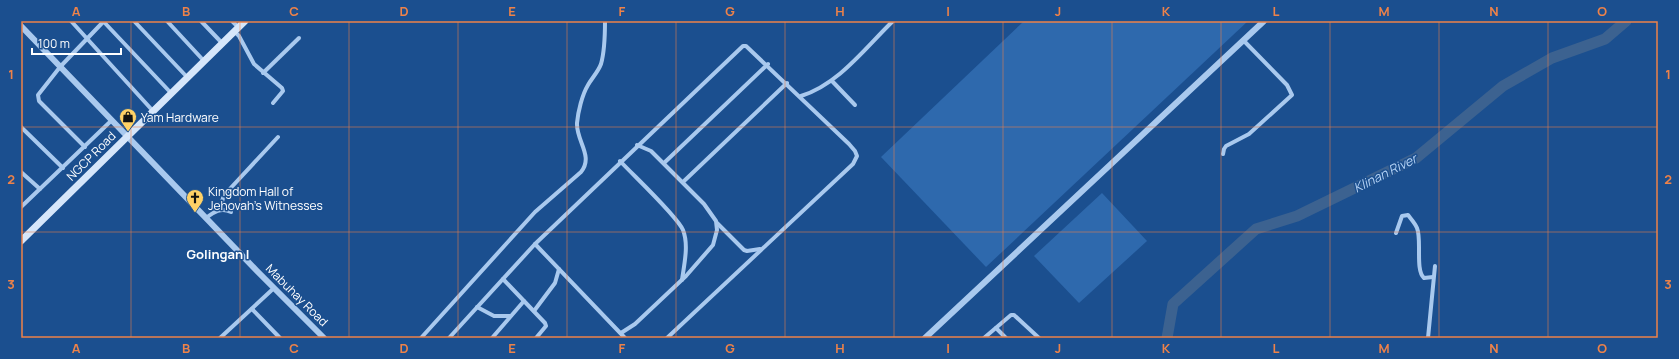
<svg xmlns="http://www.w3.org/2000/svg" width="1679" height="359" viewBox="0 0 1679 359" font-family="Manrope,sans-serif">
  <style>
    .green { fill: #2e69ad }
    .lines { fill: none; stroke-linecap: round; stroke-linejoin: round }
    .river { stroke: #3c6290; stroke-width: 11 }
    .minor { stroke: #a9c9ee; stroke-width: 4 }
    .tertiary { stroke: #a9c9ee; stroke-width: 6 }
    .secondary { stroke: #d6e6fa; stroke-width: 7 }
    .grid { fill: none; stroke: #ee8249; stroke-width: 1; stroke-opacity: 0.55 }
    .labels { text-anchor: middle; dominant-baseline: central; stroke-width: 3; stroke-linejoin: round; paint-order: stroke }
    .poi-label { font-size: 12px; fill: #fff; stroke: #1b4f8f; text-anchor: start }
    .street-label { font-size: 12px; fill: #fff; stroke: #1b4f8f }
    .water-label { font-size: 13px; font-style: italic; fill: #b5d3f5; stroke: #1b4f8f }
    .neighbourhood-label { font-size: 13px; font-weight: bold; fill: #fff; stroke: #1b4f8f }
    .neatline { fill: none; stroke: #ee8249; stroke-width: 1.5 }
    .grid-label { font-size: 13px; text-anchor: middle; font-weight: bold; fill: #ee8249 }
  </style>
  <rect width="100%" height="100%" fill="#1b4f8f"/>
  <g class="green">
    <path d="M 1024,21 L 1248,21 L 986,267 L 881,157 Z"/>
    <path d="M 1102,193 L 1147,241 L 1079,303 L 1034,256 Z"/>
  </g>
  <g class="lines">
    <path class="river" d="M 1167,338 L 1173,304 L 1256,229 L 1297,216 L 1416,158 L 1503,86 L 1552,58 L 1605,39 L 1626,21"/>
    <g class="minor">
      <path d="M 71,21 L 153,111"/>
      <path d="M 103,21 L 171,93"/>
      <path d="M 134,21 L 187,77"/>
      <path d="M 167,21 L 204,61"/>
      <path d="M 201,21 L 222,43"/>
      <path d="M 232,21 L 238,27"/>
      <path d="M 234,31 L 239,36 L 254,64 L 282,88 L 283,91 L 273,103"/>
      <path d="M 263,73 L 299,38"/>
      <path d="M 832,81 L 855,105"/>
      <path d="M 801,96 C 839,84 865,48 893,21"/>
      <path d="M 21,127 L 63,168"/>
      <path d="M 85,147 L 39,101 L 38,95 L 60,67 L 104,21"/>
      <path d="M 1223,154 L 1224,149 L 1226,146 L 1249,134 L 1292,95 L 1287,85 L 1244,41"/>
      <path d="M 620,161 C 633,175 677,216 683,230 C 689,245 684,265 682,280"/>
      <path d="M 664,163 L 768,64"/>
      <path d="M 21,172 L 40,189"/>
      <path d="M 683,182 L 787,83"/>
      <path d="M 21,207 L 112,120"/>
      <path d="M 220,210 L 223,198 L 227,192 L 278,137"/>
      <path d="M 206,218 C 214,212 221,207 231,212"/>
      <path d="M 717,223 L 744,250 L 747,251 L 760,249"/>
      <path d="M 1396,233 L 1402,216 L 1408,215 C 1411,219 1415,223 1417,228 C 1422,240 1415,270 1424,278 L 1433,277"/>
      <path d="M 535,244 L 625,338"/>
      <path d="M 503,279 L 545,323 L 546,326 L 536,338"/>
      <path d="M 477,307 L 494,316 L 510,316"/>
      <path d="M 252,309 L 280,338"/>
      <path d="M 534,311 L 555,283 L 559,269"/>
      <path d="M 996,328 L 1006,338"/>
      <path d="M 621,333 L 635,324 L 686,276 L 713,245 L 717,230 L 716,221 L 704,204 L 651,151 L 637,145"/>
      <path d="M 220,338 L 274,288"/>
      <path d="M 421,338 L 535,212 L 581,172 C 594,156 576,141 577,123 C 578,112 582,95 588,85 C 592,78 598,72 601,64 C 605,50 605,35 605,21"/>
      <path d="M 449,338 L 535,244 L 743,46 L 746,46 L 849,144 L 855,151 L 857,156 L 853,164 L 667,338"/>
      <path d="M 492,338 L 524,301"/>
      <path d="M 984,338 L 1011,315 L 1014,315 L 1039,338"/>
      <path d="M 1428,338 L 1435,266"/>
    </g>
    <g class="tertiary">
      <path d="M 21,26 L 257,271 L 324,338"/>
      <path d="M 925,338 L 1264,21"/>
    </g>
    <path class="secondary" d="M 21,241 L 245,21"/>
  </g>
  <path class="grid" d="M 131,21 L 131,338M 240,21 L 240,338M 349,21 L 349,338M 458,21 L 458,338M 567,21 L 567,338M 676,21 L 676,338M 785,21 L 785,338M 894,21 L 894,338M 1003,21 L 1003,338M 1112,21 L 1112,338M 1221,21 L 1221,338M 1330,21 L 1330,338M 1439,21 L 1439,338M 1548,21 L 1548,338M 21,127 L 1658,127M 21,232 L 1658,232"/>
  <defs>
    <symbol id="shop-pin" viewBox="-11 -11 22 30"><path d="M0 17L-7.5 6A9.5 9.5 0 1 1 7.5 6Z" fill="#ffd166" stroke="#1b4f8f"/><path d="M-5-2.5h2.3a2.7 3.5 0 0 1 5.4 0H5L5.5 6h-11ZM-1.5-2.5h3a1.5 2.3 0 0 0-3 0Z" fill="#111"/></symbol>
    <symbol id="church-pin" viewBox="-11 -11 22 30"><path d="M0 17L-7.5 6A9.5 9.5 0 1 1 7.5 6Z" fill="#ffd166" stroke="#1b4f8f"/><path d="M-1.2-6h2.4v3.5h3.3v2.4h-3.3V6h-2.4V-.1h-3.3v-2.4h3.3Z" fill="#111"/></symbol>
  </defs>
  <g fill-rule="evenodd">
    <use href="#shop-pin" x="118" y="107" width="20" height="27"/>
    <use href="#church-pin" x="185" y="188" width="20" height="27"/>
  </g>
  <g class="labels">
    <g class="poi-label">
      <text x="141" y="117">Yam Hardware</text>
      <text x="208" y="191">Kingdom Hall of<tspan x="208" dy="14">Jehovah's Witnesses</tspan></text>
    </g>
    <g class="street-label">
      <text transform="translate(91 156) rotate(-45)">NGCP Road</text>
      <text transform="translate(297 295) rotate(45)">Mabuhay Road</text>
    </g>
    <g class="water-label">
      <text transform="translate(1385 173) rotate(-27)">Klinan River</text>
    </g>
    <g class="neighbourhood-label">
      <text x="218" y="254">Golingan I</text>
    </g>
  </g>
  <rect width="1679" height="359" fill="none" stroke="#1b4f8f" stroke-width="44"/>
  <path d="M32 48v6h89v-6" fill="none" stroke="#ffffff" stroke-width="2"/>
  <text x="38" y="48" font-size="12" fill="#ffffff" stroke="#1b4f8f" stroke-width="3" paint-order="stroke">100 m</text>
  <rect x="22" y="22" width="1635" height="315" class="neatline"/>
  <g class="grid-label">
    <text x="76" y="16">A</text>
    <text x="186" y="16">B</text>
    <text x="294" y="16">C</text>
    <text x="404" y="16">D</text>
    <text x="512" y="16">E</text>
    <text x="622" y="16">F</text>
    <text x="730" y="16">G</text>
    <text x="840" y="16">H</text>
    <text x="948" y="16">I</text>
    <text x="1058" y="16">J</text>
    <text x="1166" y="16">K</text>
    <text x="1276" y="16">L</text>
    <text x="1384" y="16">M</text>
    <text x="1494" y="16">N</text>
    <text x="1602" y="16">O</text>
    <text x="11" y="79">1</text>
    <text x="1668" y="79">1</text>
    <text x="11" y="184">2</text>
    <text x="1668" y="184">2</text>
    <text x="11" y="289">3</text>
    <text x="1668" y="289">3</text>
    <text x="76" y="353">A</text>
    <text x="186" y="353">B</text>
    <text x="294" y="353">C</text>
    <text x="404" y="353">D</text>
    <text x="512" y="353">E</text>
    <text x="622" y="353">F</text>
    <text x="730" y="353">G</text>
    <text x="840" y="353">H</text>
    <text x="948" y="353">I</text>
    <text x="1058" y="353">J</text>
    <text x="1166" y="353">K</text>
    <text x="1276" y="353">L</text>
    <text x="1384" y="353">M</text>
    <text x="1494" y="353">N</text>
    <text x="1602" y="353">O</text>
  </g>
</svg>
